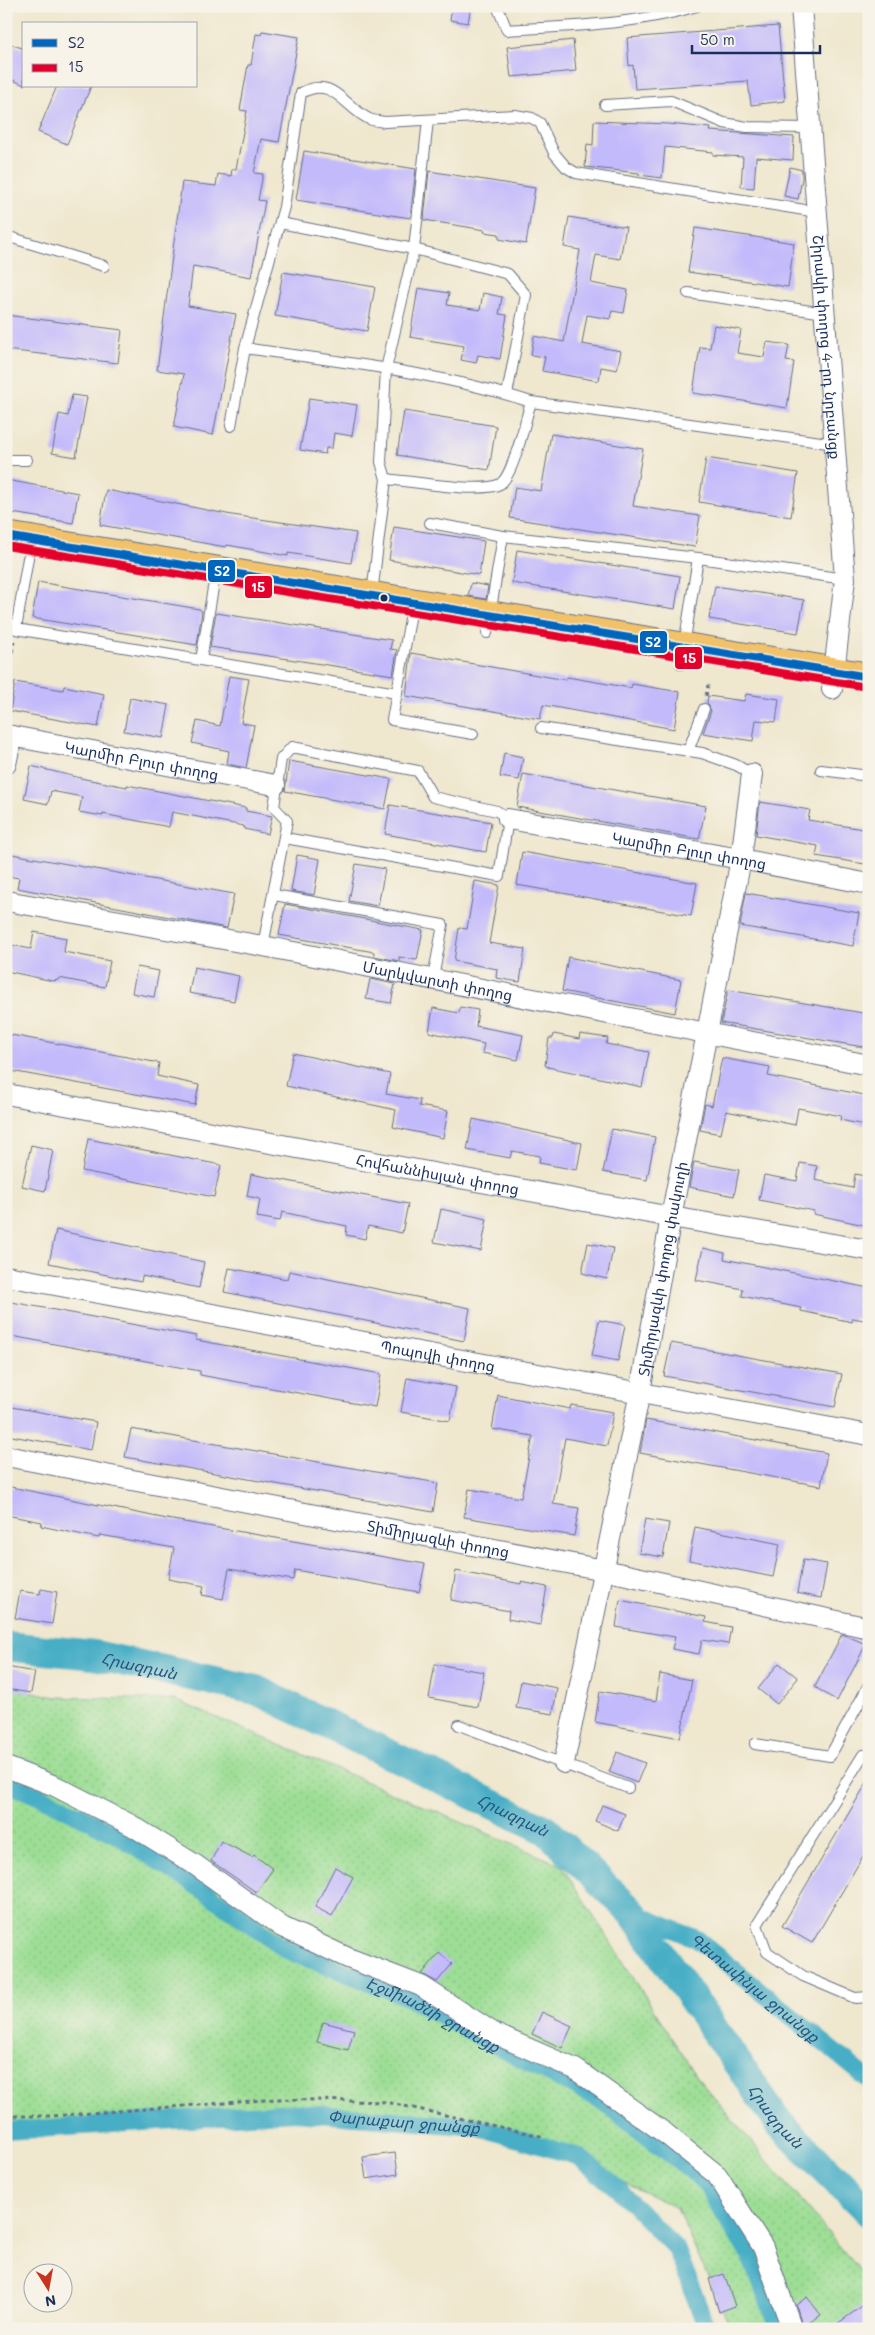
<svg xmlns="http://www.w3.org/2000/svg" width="875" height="2335" viewBox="0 0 875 2335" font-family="Mali,'Noto Sans Armenian',sans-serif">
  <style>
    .grass { fill: url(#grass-dots); stroke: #5c867a }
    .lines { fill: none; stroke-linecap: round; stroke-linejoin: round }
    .canal { stroke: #47aec6; stroke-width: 18 }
    .river { stroke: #47aec6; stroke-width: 30 }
    .building { fill: #c3bafb }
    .lane-casing { stroke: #656f85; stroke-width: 12 }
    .street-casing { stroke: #656f85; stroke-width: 22 }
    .highway-casing { stroke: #656f85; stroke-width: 30 }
    .path { stroke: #656f85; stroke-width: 3; stroke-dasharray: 4 4; stroke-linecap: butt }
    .lane { stroke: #fff; stroke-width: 10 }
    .street { stroke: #fff; stroke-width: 20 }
    .highway { stroke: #f2c26a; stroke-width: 28 }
    .bus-1-casing { stroke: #f7f3e8; stroke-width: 11 }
    .bus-2-casing { stroke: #f7f3e8; stroke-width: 11 }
    .bus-1 { stroke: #0065bd; stroke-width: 8 }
    .bus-2 { stroke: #e4002b; stroke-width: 8 }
    .bus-dot { fill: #1b2f5e; stroke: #f7f3e8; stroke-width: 2 }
    .labels { text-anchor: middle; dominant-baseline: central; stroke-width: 5; stroke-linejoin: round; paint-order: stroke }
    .street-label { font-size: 15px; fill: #1b2f5e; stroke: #f7f3e8 }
    .water-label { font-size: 16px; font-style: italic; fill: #28557d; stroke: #f7f3e8 }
    .line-badge { stroke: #f7f3e8; stroke-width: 2 }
    .badge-label { font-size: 14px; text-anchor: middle; font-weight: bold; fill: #fff }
  </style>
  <defs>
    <pattern id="grass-dots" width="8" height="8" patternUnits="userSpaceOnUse" patternTransform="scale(1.25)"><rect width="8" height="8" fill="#9dde95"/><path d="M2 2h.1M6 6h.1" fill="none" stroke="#87bf83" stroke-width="1.8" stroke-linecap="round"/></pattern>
  </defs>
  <rect width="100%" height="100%" fill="#f7f3e8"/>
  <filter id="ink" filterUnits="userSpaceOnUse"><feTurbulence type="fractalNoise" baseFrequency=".02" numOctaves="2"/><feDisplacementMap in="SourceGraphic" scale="10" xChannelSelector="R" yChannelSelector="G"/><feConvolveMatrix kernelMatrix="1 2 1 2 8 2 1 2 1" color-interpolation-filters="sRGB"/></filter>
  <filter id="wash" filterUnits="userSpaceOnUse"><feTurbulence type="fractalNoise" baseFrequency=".0096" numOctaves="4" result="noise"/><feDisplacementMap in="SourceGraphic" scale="20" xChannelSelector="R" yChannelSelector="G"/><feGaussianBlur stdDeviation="1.12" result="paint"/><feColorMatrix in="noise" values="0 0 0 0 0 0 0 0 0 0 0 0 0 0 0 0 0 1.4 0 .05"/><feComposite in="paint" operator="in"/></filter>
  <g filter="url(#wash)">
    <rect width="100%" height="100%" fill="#efe7ce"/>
    <path class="grass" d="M 6,1686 L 56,1697 L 175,1700 L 561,1865 L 699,2080 L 869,2281 L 869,2329 L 731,2329 L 677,2208 L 542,2144 L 376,2118 L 6,2128 Z"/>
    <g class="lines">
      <g class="canal">
        <path id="s1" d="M 6,1783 L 53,1802 L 119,1836 L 206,1892 L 287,1950 L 406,1996 L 517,2057 L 601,2100 L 703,2180 L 749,2254 L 780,2329"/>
        <path id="s2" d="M 632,1912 L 697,1939 L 869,2080"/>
        <path id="s3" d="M 6,2131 L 295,2112 L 479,2127 L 579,2157 L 620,2191 L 677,2250 L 707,2329"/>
      </g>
      <path class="river" id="s4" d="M 6,1646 L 94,1655 L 256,1690 L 546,1830 L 632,1912 L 779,2123 L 869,2212"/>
    </g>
    <g id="blocks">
      <g class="building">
        <path d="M 452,6 L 471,6 L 468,23 L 450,20 Z"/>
        <path d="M 778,26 L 785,101 L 751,105 L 748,81 L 635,89 L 633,65 L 629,66 L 627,38 Z"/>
        <path d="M 262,31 L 299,37 L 279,142 L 261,139 L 254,173 L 263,174 L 258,200 L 265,201 L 251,277 L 193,266 L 188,306 L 236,314 L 213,435 L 174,427 L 184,374 L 157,370 L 182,182 L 216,186 L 218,174 L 231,176 L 232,169 L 236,169 L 247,111 L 240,110 L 248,65 L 251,65 L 256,34 L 261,35 Z"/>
        <path d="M 573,40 L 576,71 L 511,77 L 507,47 Z"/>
        <path d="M 6,42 L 24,49 L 24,85 L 6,77 Z"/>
        <path d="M 57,86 L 91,86 L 67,144 L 38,132 Z"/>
        <path d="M 594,121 L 668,124 L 711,128 L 710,131 L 794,137 L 793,160 L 756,157 L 754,188 L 741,187 L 743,157 L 713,155 L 713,152 L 665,147 L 662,178 L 639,175 L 639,173 L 585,167 L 587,144 L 593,145 Z"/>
        <path d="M 304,151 L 416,169 L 410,218 L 296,200 Z"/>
        <path d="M 790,167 L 802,170 L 802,179 L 798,199 L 784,196 Z"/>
        <path d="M 429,171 L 535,188 L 526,244 L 499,239 L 499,234 L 484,232 L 485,230 L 424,220 Z"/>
        <path d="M 569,217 L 626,227 L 620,259 L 596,255 L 591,283 L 628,290 L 624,313 L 612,311 L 610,319 L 587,315 L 582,344 L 621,351 L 617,370 L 601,367 L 599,381 L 542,371 L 545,357 L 531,355 L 534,336 L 564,342 L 580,250 L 564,247 Z"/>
        <path d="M 695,228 L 794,243 L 788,287 L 688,272 Z"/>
        <path d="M 283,272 L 375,287 L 367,331 L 275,316 Z"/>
        <path d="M 418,288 L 449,293 L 447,305 L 480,310 L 483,293 L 502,297 L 499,314 L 507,315 L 500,359 L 478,355 L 476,363 L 461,360 L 464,346 L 410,337 Z"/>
        <path d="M 6,315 L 122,330 L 118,363 L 6,350 Z"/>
        <path d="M 714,325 L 741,330 L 737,353 L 764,357 L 767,342 L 789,345 L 786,361 L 794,362 L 787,408 L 693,393 L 700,347 L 710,348 Z"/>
        <path d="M 72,395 L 87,397 L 76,457 L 52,453 L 59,414 L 68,416 Z"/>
        <path d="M 309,398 L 357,405 L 352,436 L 334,433 L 332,448 L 326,448 L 325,454 L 300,450 Z"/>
        <path d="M 404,411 L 496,426 L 489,470 L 397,455 Z"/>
        <path d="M 551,434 L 643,449 L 633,506 L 700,516 L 695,547 L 510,518 L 515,487 L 541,491 Z"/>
        <path d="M 706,458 L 798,473 L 791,517 L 699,502 Z"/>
        <path d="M 6,480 L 78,493 L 73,523 L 6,512 Z"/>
        <path d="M 106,490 L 232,515 L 356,533 L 351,563 L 288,553 L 288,556 L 227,545 L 226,547 L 100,525 Z"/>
        <path d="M 394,527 L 484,541 L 479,575 L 389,560 Z"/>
        <path d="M 517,550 L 680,576 L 675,609 L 512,583 Z"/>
        <path d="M 38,582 L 199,609 L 202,611 L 197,645 L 32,618 Z"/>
        <path d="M 471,583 L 488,586 L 486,599 L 468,596 Z"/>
        <path d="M 715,586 L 804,600 L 798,633 L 709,619 Z"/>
        <path d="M 216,613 L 392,640 L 390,649 L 397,650 L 393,675 L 210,647 Z"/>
        <path d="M 411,653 L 566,680 L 567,677 L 631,688 L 632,684 L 680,692 L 674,729 L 543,705 L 540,719 L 406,696 Z"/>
        <path d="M 229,676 L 249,679 L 241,723 L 254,725 L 246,768 L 227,764 L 229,751 L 192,743 L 197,721 L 220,726 Z"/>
        <path d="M 15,682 L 63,690 L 64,686 L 104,694 L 98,727 L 10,711 Z"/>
        <path d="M 746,694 L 779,699 L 776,722 L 756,720 L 753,741 L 703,733 L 711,711 L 707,703 L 708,696 L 744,701 Z"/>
        <path d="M 130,698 L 169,705 L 163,738 L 124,731 Z"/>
        <path d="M 504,753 L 523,757 L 519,780 L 500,777 Z"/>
        <path d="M 289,761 L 391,779 L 385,809 L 285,791 Z"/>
        <path d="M 31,766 L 85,779 L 127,787 L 127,785 L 246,808 L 246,811 L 272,816 L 268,834 L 244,829 L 244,826 L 172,812 L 169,827 L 103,814 L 103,816 L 79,812 L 82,797 L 51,791 L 48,804 L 24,799 Z"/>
        <path d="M 523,774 L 706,806 L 699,839 L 517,807 Z"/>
        <path d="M 760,802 L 810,810 L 808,820 L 869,830 L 865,864 L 816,856 L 818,846 L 756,835 Z"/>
        <path d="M 390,805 L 491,822 L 486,852 L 385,834 Z"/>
        <path d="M 522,852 L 697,883 L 691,916 L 517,885 Z"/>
        <path d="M 6,853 L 234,894 L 227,928 L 17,888 L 19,878 L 6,876 Z"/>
        <path d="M 297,855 L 320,859 L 314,895 L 291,891 Z"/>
        <path d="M 356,864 L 385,869 L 378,906 L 349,901 Z"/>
        <path d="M 475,881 L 499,885 L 489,943 L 525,949 L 520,982 L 496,978 L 497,969 L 454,961 L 459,928 L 467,929 Z"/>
        <path d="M 746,893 L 859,913 L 853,946 L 740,926 Z"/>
        <path d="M 285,904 L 423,930 L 417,960 L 399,957 L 399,961 L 374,956 L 374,952 L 279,935 Z"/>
        <path d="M 34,932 L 66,938 L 64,952 L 110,961 L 105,987 L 59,978 L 58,980 L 53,981 L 6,971 L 6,944 L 31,949 Z"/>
        <path d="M 568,957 L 681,980 L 675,1013 L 562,991 Z"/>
        <path d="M 137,967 L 159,971 L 154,997 L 132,993 Z"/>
        <path d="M 194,967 L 239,976 L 234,1001 L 189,993 Z"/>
        <path d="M 370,979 L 395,984 L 391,1003 L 366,999 Z"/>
        <path d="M 728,990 L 869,1014 L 869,1048 L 721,1023 Z"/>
        <path d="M 460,1007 L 478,1010 L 476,1026 L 523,1035 L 518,1060 L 482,1053 L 484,1044 L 429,1032 L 433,1008 L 459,1013 Z"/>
        <path d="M 6,1034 L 159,1063 L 157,1076 L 199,1085 L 195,1105 L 6,1070 Z"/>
        <path d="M 554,1034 L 579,1039 L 580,1034 L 608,1038 L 606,1044 L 649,1052 L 642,1087 L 548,1067 L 545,1065 L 549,1038 L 553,1038 Z"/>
        <path d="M 293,1053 L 390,1074 L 386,1094 L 420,1100 L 419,1106 L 448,1111 L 443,1138 L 393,1127 L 396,1110 L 286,1086 Z"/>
        <path d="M 722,1058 L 770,1067 L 768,1076 L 869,1096 L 869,1126 L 840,1120 L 841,1116 L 798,1108 L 795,1125 L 726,1111 L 721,1134 L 700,1130 L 705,1104 L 712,1106 Z"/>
        <path d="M 473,1119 L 582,1143 L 577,1170 L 539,1163 L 540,1156 L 512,1151 L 510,1158 L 467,1150 Z"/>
        <path d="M 612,1129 L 655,1137 L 647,1180 L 603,1172 Z"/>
        <path d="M 88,1139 L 221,1165 L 214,1197 L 82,1171 Z"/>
        <path d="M 31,1145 L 53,1150 L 45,1191 L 22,1186 Z"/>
        <path d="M 694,1162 L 739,1170 L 734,1196 L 689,1187 Z"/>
        <path d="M 800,1163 L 817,1166 L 815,1180 L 853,1188 L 855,1174 L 869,1177 L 869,1226 L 813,1214 L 814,1211 L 759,1200 L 764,1175 L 797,1181 Z"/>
        <path d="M 251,1174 L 408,1204 L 402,1233 L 368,1226 L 365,1239 L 346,1235 L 347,1226 L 282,1212 L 280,1221 L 257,1217 L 260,1199 L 247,1196 Z"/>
        <path d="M 441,1209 L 487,1219 L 481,1251 L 434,1242 Z"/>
        <path d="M 56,1230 L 204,1262 L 199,1288 L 142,1276 L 141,1282 L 49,1263 Z"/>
        <path d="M 588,1243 L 613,1248 L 607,1279 L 582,1273 Z"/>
        <path d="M 703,1248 L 725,1253 L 724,1259 L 869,1288 L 869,1321 L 853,1318 L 852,1322 L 801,1311 L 801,1308 L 742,1296 L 743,1289 L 696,1280 Z"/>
        <path d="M 229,1268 L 287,1279 L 289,1271 L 470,1308 L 464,1341 L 224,1292 Z"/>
        <path d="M 6,1301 L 196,1336 L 196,1340 L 381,1374 L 375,1407 L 200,1375 L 200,1371 L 6,1335 Z"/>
        <path d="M 599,1320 L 625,1325 L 618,1361 L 592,1356 Z"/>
        <path d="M 671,1343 L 842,1374 L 835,1407 L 664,1376 Z"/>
        <path d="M 407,1378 L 456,1387 L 450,1421 L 401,1412 Z"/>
        <path d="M 498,1395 L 570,1409 L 571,1405 L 613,1412 L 607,1446 L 565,1438 L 553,1504 L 579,1508 L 574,1536 L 464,1517 L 469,1489 L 521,1498 L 533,1436 L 492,1429 Z"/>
        <path d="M 6,1406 L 96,1422 L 91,1450 L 6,1435 Z"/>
        <path d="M 646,1420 L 827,1453 L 821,1486 L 640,1453 Z"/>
        <path d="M 131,1429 L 438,1483 L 433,1512 L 125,1457 Z"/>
        <path d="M 6,1486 L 167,1519 L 425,1564 L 419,1592 L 295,1570 L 293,1580 L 229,1569 L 223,1599 L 202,1595 L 204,1586 L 168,1579 L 174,1548 L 100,1535 L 99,1538 L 69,1532 L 41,1526 L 42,1522 L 6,1515 Z"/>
        <path d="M 645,1519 L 669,1523 L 663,1557 L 639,1553 Z"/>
        <path d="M 695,1527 L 780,1544 L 773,1577 L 689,1560 Z"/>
        <path d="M 803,1560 L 827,1564 L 821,1598 L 797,1593 Z"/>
        <path d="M 456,1571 L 521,1584 L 521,1582 L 547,1587 L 540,1625 L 508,1619 L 509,1611 L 451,1600 Z"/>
        <path d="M 41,1589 L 57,1592 L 52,1624 L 15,1618 L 20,1591 L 40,1594 Z"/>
        <path d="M 620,1600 L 706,1617 L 705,1622 L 731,1627 L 728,1644 L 702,1640 L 699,1654 L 672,1649 L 675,1637 L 616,1627 Z"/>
        <path d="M 842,1634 L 866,1644 L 837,1701 L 815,1687 Z"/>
        <path d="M 779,1663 L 798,1678 L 777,1704 L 758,1689 Z"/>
        <path d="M 435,1664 L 484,1672 L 478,1707 L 429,1698 Z"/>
        <path d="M 6,1667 L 35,1672 L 31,1693 L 6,1689 Z"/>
        <path d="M 660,1674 L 692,1680 L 680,1738 L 595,1722 L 600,1691 L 656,1701 Z"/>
        <path d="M 521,1681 L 557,1688 L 553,1714 L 516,1708 Z"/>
        <path d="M 617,1752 L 645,1763 L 637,1783 L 609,1772 Z"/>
        <path d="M 869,1779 L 869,1846 L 812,1943 L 782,1926 Z"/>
        <path d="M 602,1805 L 625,1814 L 618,1831 L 595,1821 Z"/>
        <path d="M 221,1841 L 252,1857 L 254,1855 L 273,1869 L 256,1892 L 211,1861 Z"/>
        <path d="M 335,1867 L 353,1877 L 332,1916 L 315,1907 Z"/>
        <path d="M 439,1953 L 452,1964 L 437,1982 L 422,1974 Z"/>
        <path d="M 542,2012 L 572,2026 L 562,2048 L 532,2034 Z"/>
        <path d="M 323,2022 L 354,2030 L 348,2050 L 317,2042 Z"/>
        <path d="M 395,2153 L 398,2174 L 366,2179 L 363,2157 Z"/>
        <path d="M 724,2274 L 735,2306 L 719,2312 L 709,2279 Z"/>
        <path d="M 807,2297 L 821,2315 L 803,2327 L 796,2305 Z"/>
        <path d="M 869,2301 L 869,2329 L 830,2329 Z"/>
      </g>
    </g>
  </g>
  <g filter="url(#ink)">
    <use href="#blocks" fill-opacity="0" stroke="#656f85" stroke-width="1"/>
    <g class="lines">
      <defs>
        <g id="lane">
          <path d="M 497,6 L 507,30 C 570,26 636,25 697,6"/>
          <path d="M 605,105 L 671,101 L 724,123 L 747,127 L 811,128"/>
          <path d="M 280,223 L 414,249 L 508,274 L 526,295 L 507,394"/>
          <path d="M 6,236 L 104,266"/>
          <path d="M 688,293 L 825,313"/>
          <path d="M 245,348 C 340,362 440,372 531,402 L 835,444"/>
          <path d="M 231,426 L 245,348 L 284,207 L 301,93 C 333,75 344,107 369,119 C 374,121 380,121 385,122 L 515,115 L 532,118 L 540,123 L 554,153 L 566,167 L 576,173 L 817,212"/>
          <path d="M 6,460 L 27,460"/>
          <path d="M 386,479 C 409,481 482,494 500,484 C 514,475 525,420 531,402"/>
          <path d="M 430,523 L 503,536 L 698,558 L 845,579"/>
          <path d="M 28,558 L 16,629 L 397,693"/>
          <path d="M 372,594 L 386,479 L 381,462 L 386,369 L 414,249 L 428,120"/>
          <path d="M 413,602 L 392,720 L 473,734"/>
          <path d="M 487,633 L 503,536"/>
          <path d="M 201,660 L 213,588"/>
          <path d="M 681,664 L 698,558"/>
          <path d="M 541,728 L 702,753 L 736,765 L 752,774"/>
          <path d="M 688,751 L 704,709"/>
          <path d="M 821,770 L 869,776"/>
          <path d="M 274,895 L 443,925 L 433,978"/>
          <path d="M 263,946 L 287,821 L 274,807 L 281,759 L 292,747 L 418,771 L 433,797 L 497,811 L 508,819 L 499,876 L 285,838"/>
          <path d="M 459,1725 L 628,1788"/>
          <path d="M 755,1744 L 830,1756 L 869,1685"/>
          <path d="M 869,1756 L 863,1755 L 757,1925 L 767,1952 L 803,1976 L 855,1998 L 869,1997"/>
        </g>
        <g id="street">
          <path id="s5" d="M 801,6 L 845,579 L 832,689"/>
          <path id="s6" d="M 6,735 L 275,785"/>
          <path d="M 6,764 L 12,736"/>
          <path id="s7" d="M 508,819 L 741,859 L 869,884"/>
          <path id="s8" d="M 6,901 L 263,946 L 869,1065"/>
          <path id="s9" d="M 6,1094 L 671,1217 L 869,1250"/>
          <path id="s10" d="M 6,1276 L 869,1435"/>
          <path id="s11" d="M 6,1456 L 604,1570 L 869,1628"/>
          <path id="s12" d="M 564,1763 L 640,1392 L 671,1217 L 741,859 L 752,774"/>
          <path d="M 6,1767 L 55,1786 L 131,1825 L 194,1864 L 282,1927 L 348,1958 L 421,1986 L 495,2034 L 575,2069 L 666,2134 L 717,2175 L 763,2247 L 792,2329"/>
        </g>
        <path id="highway" d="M 6,536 L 869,677"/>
      </defs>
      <use href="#lane" class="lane-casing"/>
      <use href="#street" class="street-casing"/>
      <use href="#highway" class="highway-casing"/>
      <g class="path">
        <path d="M 6,692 L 14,641"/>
        <path d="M 706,696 L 708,685"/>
        <path d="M 6,2116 L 51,2116 L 278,2099 L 386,2102 L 545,2137"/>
      </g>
      <use href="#lane" class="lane"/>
      <use href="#street" class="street"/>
      <use href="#highway" class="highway"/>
      <defs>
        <path id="bus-1" d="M 6,536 L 869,677"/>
        <path id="bus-2" d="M 6,546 L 867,687"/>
      </defs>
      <use href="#bus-1" class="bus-1-casing"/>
      <use href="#bus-2" class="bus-2-casing"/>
      <use href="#bus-1" class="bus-1"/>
      <use href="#bus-2" class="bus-2"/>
    </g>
  </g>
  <circle class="bus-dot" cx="384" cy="598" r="4.5"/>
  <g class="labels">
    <g class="street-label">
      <text stroke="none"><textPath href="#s5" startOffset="342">Շիրակի փողոց 4-րդ նրբանցք</textPath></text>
      <text stroke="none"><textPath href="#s6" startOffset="138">Կարմիր Բլուր փողոց</textPath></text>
      <text stroke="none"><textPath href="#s7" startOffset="184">Կարմիր Բլուր փողոց</textPath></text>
      <text stroke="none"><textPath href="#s8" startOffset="439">Մարկվարտի փողոց</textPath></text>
      <text stroke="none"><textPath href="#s9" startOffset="439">Հովհաննիսյան փողոց</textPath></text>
      <text stroke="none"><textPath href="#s12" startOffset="504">Տիմիրյազևի փողոց փակուղի</textPath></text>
      <text stroke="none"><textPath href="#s10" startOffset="439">Պոպովի փողոց</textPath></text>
      <text stroke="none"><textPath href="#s11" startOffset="440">Տիմիրյազևի փողոց</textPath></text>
    </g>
    <g class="water-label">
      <text stroke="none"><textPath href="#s4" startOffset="135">Հրազդան</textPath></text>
      <text stroke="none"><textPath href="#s4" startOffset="540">Հրազդան</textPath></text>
      <text stroke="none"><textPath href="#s2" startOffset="146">Գետափնյա ջրանցք</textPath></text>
      <text stroke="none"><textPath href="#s1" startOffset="488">Էջմիածնի ջրանցք</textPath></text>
      <text stroke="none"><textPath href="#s4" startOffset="945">Հրազդան</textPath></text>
      <text stroke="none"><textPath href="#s3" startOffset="399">Փարաքար ջրանցք</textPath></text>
    </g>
  </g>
  <g class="line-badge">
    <rect x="207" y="559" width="29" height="24" rx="5" fill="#0065bd"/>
    <rect x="244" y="575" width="29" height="24" rx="5" fill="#e4002b"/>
    <rect x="639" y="630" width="29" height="24" rx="5" fill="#0065bd"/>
    <rect x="674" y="646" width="29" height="24" rx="5" fill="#e4002b"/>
  </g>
  <g class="badge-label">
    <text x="222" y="576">Տ2</text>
    <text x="258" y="592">15</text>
    <text x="653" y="647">Տ2</text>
    <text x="689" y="663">15</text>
  </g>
  <rect width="875" height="2335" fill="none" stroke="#f7f3e8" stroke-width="25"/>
  <rect x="22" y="22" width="175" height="65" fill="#f7f3e8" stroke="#9fa5b1"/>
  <rect x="32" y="39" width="25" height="8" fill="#0065bd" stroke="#9fa5b1"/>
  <text x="68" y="48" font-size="15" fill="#1b2f5e">Տ2</text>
  <rect x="32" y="64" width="25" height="8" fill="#e4002b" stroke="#9fa5b1"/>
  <text x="68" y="72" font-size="15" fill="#1b2f5e">15</text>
  <g transform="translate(48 2288) rotate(169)"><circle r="24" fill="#f7f3e8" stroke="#9fa5b1"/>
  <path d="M0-4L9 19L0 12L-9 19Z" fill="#c8321e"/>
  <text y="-8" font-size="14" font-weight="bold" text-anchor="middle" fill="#1b2f5e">N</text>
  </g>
  <path d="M692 45v8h128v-8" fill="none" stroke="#1b2f5e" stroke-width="2.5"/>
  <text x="700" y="45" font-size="15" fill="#1b2f5e" stroke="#f7f3e8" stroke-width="4" paint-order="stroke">50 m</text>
</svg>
